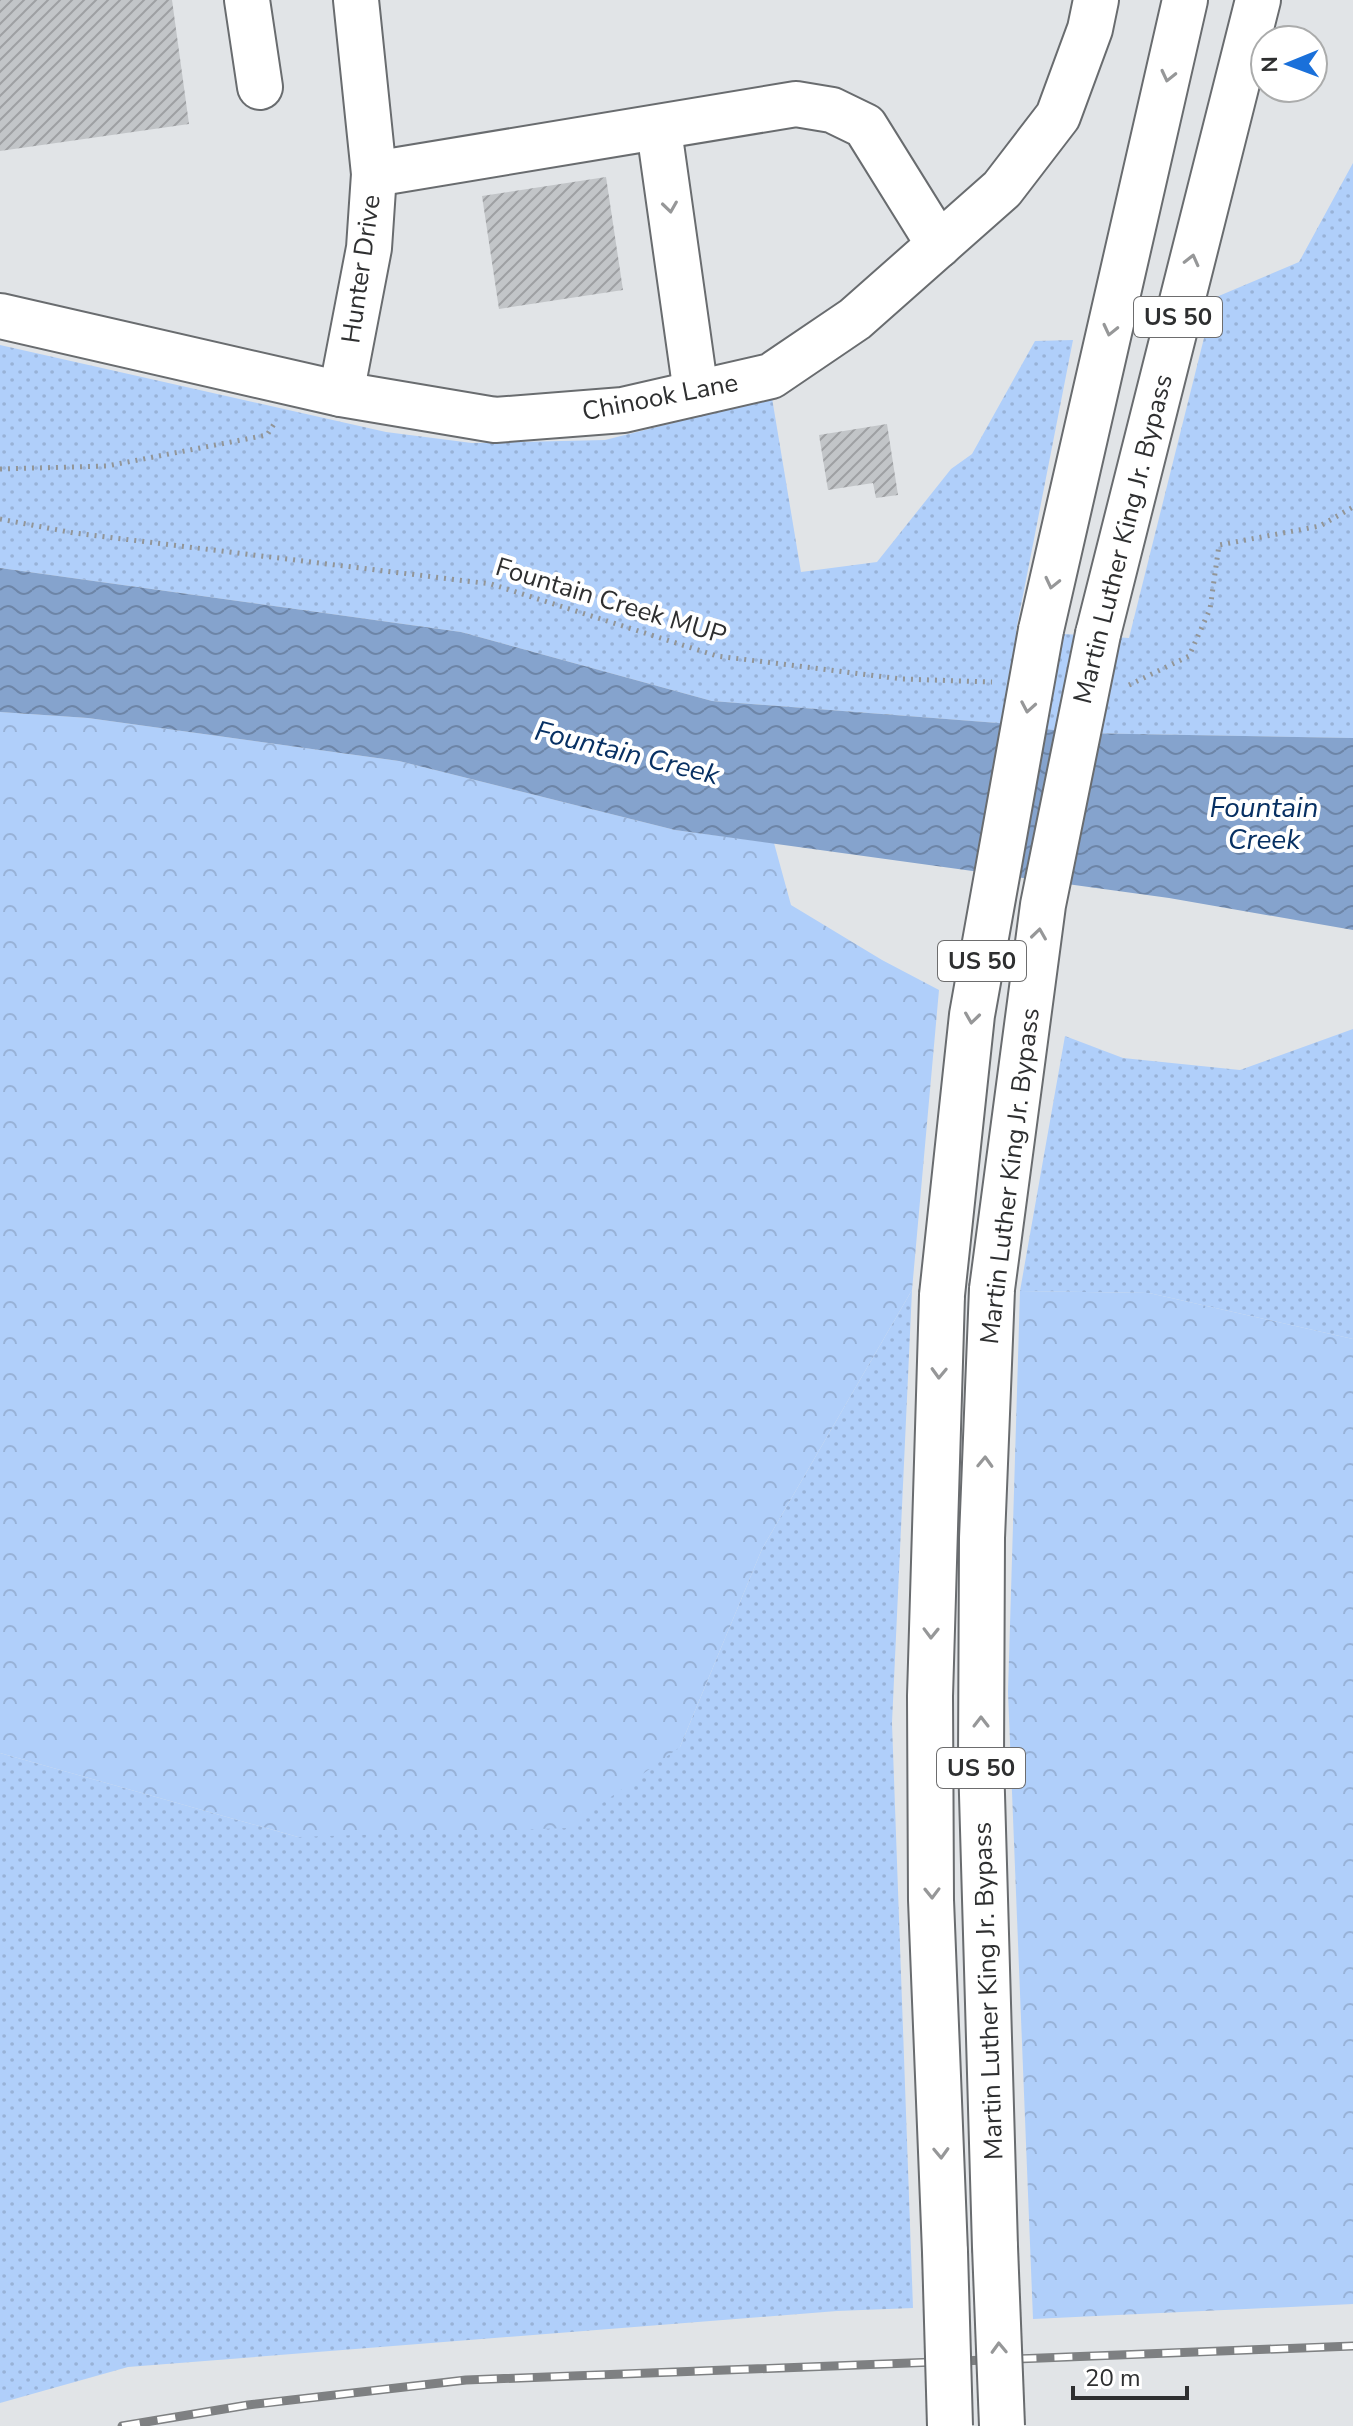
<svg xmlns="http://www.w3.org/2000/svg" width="1353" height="2426" viewBox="0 0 1353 2426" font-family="'Nunito Sans',sans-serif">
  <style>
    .grass { fill: url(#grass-dots) }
    .forest { fill: url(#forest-crowns) }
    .water { fill: url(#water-waves) }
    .building { fill: url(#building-hatch) }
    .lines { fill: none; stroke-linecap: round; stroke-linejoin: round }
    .minor-casing { stroke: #696c6f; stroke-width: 48 }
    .highway-casing { stroke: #696c6f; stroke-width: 48 }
    .path { stroke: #929597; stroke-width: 5; stroke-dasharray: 2 6; stroke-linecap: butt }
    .minor { stroke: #fff; stroke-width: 44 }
    .highway { stroke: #fff; stroke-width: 44 }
    .rail-casing { stroke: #7e8082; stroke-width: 9 }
    .rail { stroke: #fff; stroke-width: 6; stroke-dasharray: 18; stroke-linecap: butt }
    .highway-bridge-casing { stroke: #696c6f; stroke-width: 48; stroke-linecap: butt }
    .highway-bridge { stroke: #fff; stroke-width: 44 }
    .oneway { stroke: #969798 }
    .labels { text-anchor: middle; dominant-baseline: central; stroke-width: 8; stroke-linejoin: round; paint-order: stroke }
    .shield { fill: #fff; stroke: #6d6d6e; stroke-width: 2 }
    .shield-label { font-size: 24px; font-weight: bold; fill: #2e2f30 }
    .street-label { font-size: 26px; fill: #2e2f30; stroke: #fff }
    .water-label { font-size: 28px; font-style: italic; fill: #073063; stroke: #fff }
  </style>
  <defs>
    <pattern id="grass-dots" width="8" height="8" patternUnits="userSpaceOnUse" patternTransform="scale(2)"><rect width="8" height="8" fill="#b0cffa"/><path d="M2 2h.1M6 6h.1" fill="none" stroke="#98b2d7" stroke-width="1.8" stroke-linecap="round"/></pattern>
    <pattern id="forest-crowns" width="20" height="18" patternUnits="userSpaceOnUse" patternTransform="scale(2)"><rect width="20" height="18" fill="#b0cffa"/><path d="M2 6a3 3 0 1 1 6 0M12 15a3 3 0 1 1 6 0" fill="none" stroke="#98b2d7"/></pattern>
    <pattern id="water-waves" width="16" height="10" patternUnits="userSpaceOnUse" patternTransform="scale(2)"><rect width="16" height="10" fill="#85a3cd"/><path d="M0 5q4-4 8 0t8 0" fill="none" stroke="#6d85a7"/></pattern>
    <pattern id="building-hatch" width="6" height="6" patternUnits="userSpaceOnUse" patternTransform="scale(2)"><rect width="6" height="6" fill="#c2c5c8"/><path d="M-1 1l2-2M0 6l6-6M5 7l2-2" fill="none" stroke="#9ea0a3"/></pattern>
  </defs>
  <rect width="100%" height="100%" fill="#e1e4e7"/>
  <g class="grass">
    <path d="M 1353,163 L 1353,738 L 1077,733 L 998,723 L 712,701 L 461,632 L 0,568 L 0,345 L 386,432 L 472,443 L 605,440 L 772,398 L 801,572 L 877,562 L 951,469 L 972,454 L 1035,341 L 1073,340 L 1016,631 L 1129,638 L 1214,298 L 1299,262 Z"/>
    <path d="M 1353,1029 L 1353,1339 L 1149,1293 L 1020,1291 L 1065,1036 L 1123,1058 L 1240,1070 Z"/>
    <path d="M 912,1290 L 892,1723 L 913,2308 L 837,2311 L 128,2367 L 0,2403 L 0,1753 L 298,1837 L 680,1747 L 762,1549 Z"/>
  </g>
  <g class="forest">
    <path d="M 0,712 L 88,718 L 399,761 L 675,830 L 774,843 L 791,905 L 882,960 L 939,990 L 912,1290 L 762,1549 L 680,1747 L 568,1828 L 298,1837 L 0,1753 Z"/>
    <path d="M 1020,1291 L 1149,1293 L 1353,1339 L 1353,2304 L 1033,2319 L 1008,1692 Z"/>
  </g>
  <path class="water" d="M 0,568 L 461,632 L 712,701 L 998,723 L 1077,733 L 1353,738 L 1353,930 L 1169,898 L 675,830 L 399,761 L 88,718 L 0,712 Z"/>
  <g class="building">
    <path d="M 0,0 L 172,0 L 189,124 L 0,151 Z"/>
    <path d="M 606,177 L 623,290 L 499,309 L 482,196 Z"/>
    <path d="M 887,424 L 898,495 L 876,498 L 873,483 L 828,490 L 819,435 Z"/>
  </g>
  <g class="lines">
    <defs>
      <g id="minor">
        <path d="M 247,0 L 260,87"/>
        <path d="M 659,130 L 696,393"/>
        <path d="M 374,174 L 796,104 L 832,110 L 865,126 L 939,245"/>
        <path d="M 0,316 L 341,394 L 495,420 L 623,410 L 771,376 L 855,319 L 1002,189 L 1058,116 L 1090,29 L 1096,0"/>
        <path d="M 341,394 L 369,248 L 374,174 L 356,0"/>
      </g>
      <g id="highway">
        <path d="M 1041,630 L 1185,0"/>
        <path d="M 1098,634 L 1258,0"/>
        <path d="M 992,1289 L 982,1538 L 981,1760 L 995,2247"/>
        <path d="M 942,1295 L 930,1696 L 931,1900 L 945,2252"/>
      </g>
    </defs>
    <use href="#minor" class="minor-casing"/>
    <use href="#highway" class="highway-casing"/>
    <g class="path">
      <path d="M 0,469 L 107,466 L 267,435 L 276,421"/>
      <path d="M 0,519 L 74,533 L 491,584 L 717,656 L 902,679 L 992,682"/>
      <path d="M 1129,685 L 1189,656 L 1210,609 L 1219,545 L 1320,526 L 1353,507"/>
    </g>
    <use href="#minor" class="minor"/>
    <use href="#highway" class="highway"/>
    <defs>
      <path id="rail" d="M 122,2426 L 248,2405 L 466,2380 L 1353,2346"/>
    </defs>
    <use href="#rail" class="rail-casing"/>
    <use href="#rail" class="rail"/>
    <defs>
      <g id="highway-bridge">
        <path d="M 992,1289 L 1043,905 L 1098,634"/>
        <path d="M 942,1295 L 972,1015 L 1041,630"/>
        <path d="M 995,2247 L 1002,2426"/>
        <path d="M 945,2252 L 950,2426"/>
      </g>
    </defs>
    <use href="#highway-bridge" class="highway-bridge-casing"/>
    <use href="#highway-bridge" class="highway-bridge"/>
  </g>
  <defs><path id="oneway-chevron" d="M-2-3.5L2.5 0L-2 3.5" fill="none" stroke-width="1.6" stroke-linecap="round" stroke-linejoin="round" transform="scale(2)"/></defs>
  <g class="oneway">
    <use href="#oneway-chevron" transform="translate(1168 76) rotate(103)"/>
    <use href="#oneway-chevron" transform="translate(670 207) rotate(82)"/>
    <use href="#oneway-chevron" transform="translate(1192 260) rotate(-76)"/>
    <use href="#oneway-chevron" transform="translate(1110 330) rotate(103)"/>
    <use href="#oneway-chevron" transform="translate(1052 583) rotate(103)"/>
    <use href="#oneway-chevron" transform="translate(1028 707) rotate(100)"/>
    <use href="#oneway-chevron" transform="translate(1039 934) rotate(-82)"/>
    <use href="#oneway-chevron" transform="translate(972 1018) rotate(98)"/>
    <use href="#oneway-chevron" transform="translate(939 1373) rotate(92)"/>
    <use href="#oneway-chevron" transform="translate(985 1462) rotate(-88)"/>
    <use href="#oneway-chevron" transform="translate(931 1633) rotate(91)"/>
    <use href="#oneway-chevron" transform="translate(981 1722) rotate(-90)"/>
    <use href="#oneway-chevron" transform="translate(932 1893) rotate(89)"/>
    <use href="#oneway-chevron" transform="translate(941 2153) rotate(88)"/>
    <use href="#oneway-chevron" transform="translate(999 2348) rotate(-92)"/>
  </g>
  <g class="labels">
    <g class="shield">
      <rect x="1134" y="297" width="88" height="40" rx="6"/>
      <rect x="938" y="941" width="88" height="40" rx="6"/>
      <rect x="937" y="1748" width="88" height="40" rx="6"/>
    </g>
    <g class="shield-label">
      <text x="1178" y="317">US 50</text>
      <text x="982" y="961">US 50</text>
      <text x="981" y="1768">US 50</text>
    </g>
    <g class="street-label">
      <text transform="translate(361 269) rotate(-82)">Hunter Drive</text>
      <text transform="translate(660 397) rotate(-11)">Chinook Lane</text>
      <text transform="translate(1123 539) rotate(-76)">Martin Luther King Jr. Bypass</text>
      <text transform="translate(611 601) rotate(17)">Fountain Creek MUP</text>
      <text transform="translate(1010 1176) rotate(-83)">Martin Luther King Jr. Bypass</text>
      <text transform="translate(988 1991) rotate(-92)">Martin Luther King Jr. Bypass</text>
    </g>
    <g class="water-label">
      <text transform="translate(627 753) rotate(14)">Fountain Creek</text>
      <text x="1264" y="808">Fountain<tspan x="1264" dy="32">Creek</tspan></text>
    </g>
  </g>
  <g transform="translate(1289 64) rotate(269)"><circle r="38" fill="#ffffff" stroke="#abacac" stroke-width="2"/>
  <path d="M0-6L14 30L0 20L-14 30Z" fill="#1a70da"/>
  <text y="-12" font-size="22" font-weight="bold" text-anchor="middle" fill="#2e2f30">N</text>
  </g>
  <path d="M1073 2386v12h114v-12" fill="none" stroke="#2e2f30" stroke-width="4"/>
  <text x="1085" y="2386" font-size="24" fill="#2e2f30" stroke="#ffffff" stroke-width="6" paint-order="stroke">20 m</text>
</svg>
